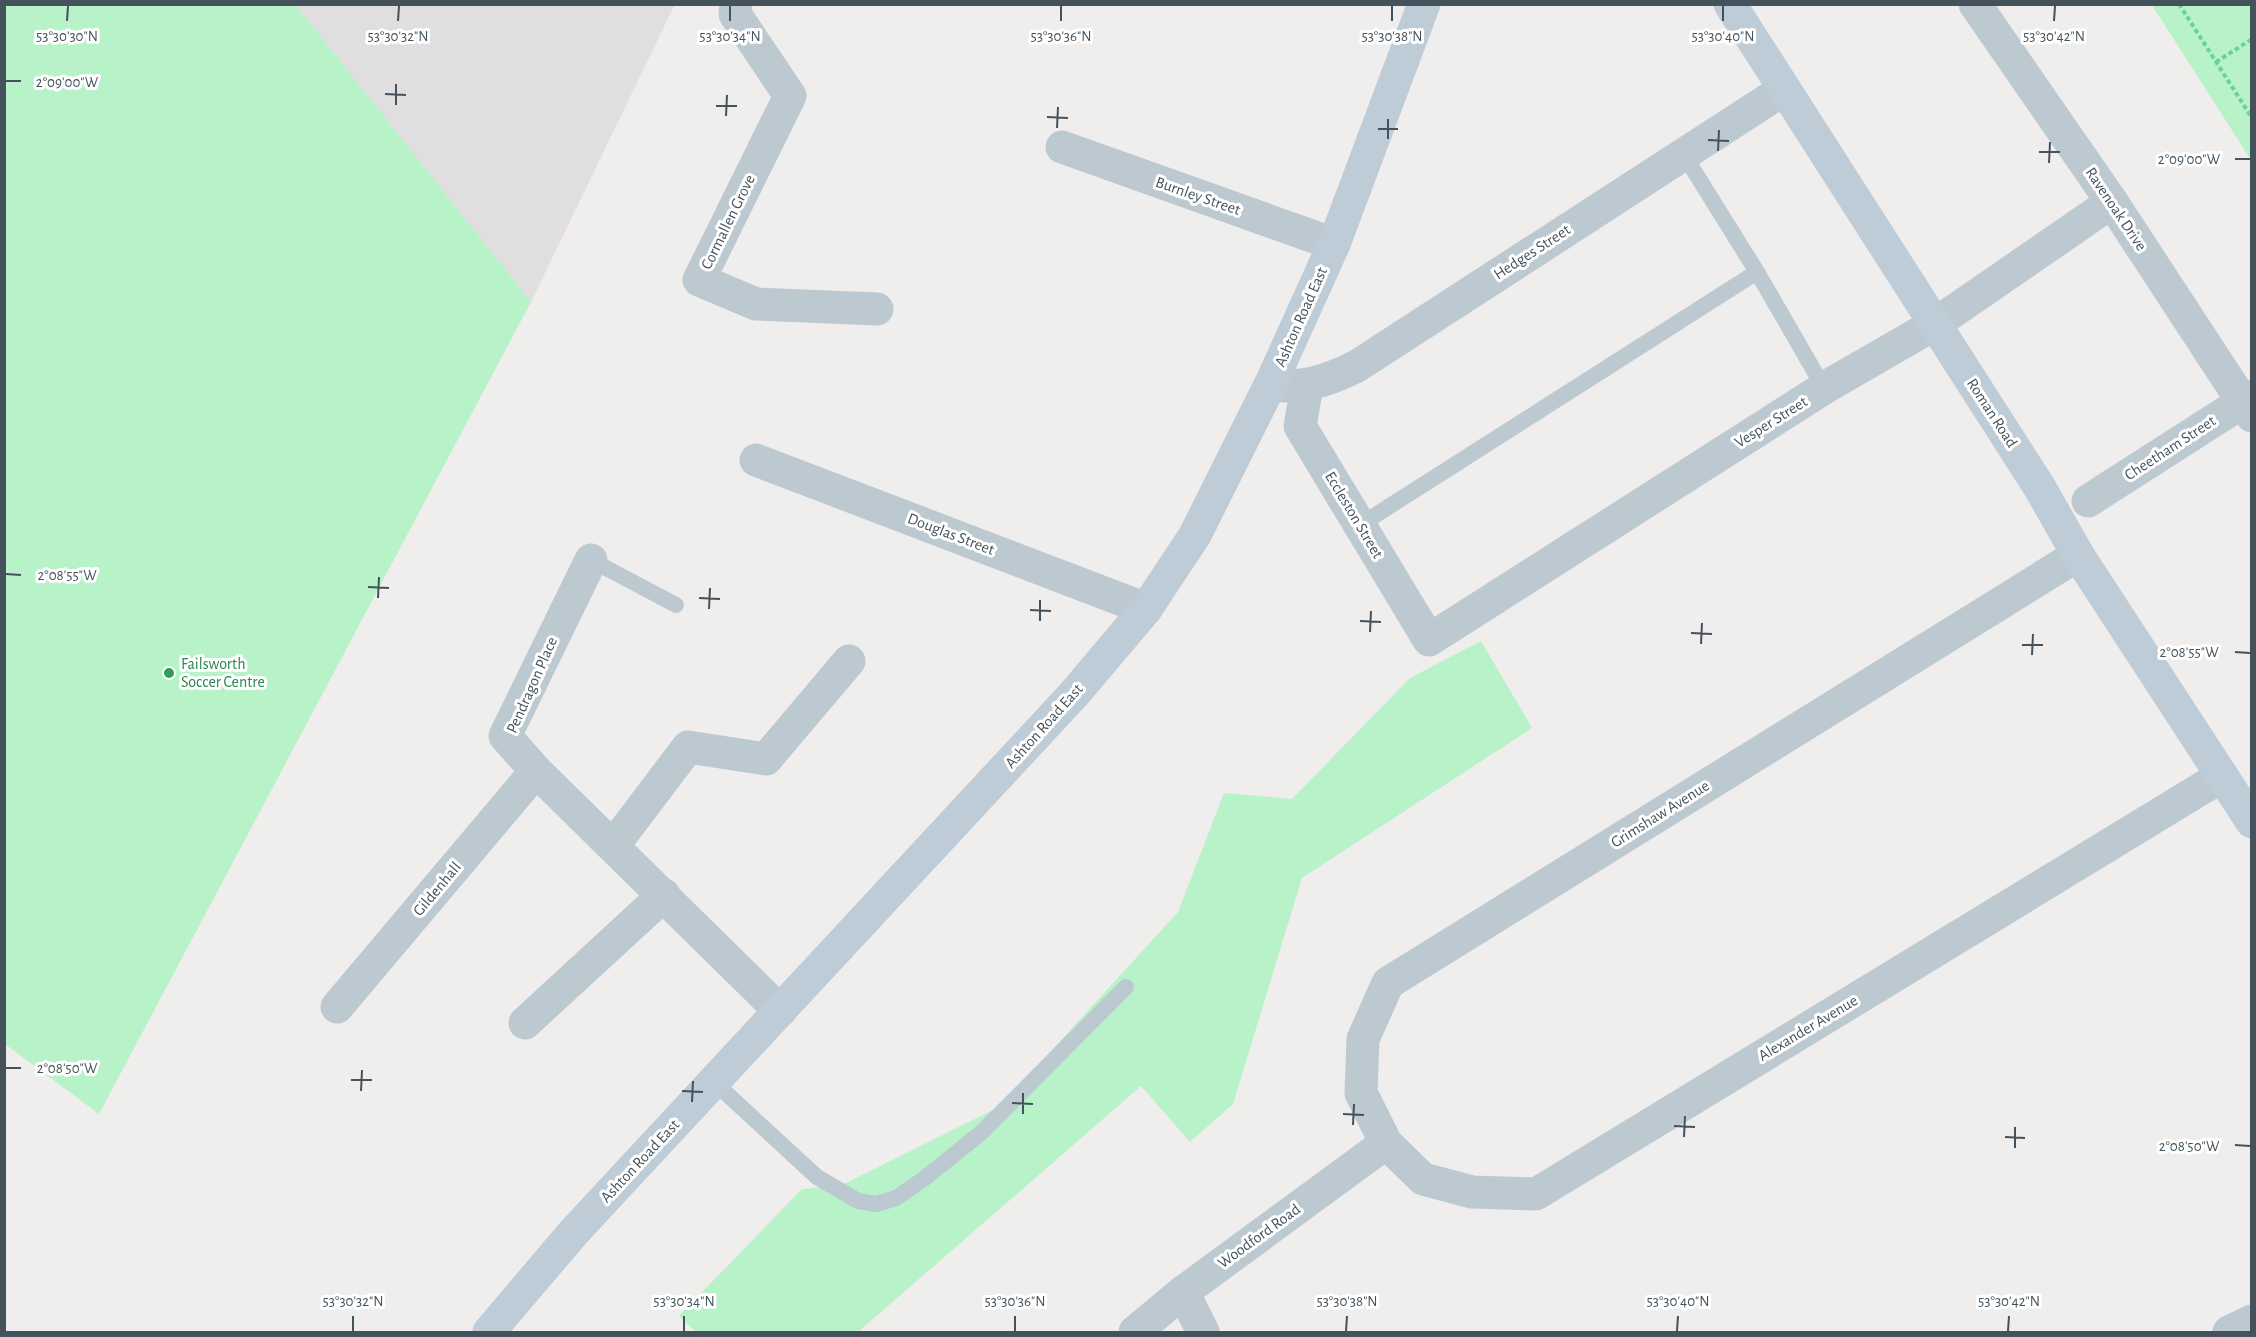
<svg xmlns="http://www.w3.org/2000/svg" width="2256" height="1337" viewBox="0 0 2256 1337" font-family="'Alegreya Sans',sans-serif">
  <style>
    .education { fill: #e1dedf }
    .green { fill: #b7f2c9 }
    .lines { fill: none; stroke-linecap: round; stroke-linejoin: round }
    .path { stroke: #6dd298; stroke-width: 4; stroke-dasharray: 4.5 3; stroke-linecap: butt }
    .lane { stroke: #bcc9d1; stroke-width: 16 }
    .street { stroke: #bcc9d1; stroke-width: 33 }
    .secondary { stroke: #beccd8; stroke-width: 33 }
    .ticks { fill: none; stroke: #44525c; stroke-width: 2 }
    .leisure-dot { fill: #2e9e5b; stroke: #fff; stroke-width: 2 }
    .labels { text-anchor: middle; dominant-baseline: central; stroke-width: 6; stroke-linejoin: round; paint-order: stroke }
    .street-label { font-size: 16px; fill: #44525c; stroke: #fff }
    .leisure-label { font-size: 16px; fill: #27864d; stroke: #fff; text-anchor: start }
    .ticks-label { font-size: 15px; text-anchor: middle; fill: #44525c; stroke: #fff; stroke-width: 6; stroke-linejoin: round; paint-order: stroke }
  </style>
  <rect width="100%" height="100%" fill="#f0eded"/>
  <path class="education" d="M 675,4 L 531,302 L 296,5 Z"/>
  <g class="green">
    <path d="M 5,4 L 296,5 L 531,302 L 99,1114 L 5,1044 Z"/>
    <path d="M 2152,5 L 2251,5 L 2251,160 Z"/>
    <path d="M 1481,641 L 1532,728 L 1302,878 L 1233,1104 L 1190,1142 L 1141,1086 L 858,1332 L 696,1332 L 679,1316 L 802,1189 L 840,1186 L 1001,1106 L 1178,912 L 1224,793 L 1292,799 L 1410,678 Z"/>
  </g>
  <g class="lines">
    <g class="path">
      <path d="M 2179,4 L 2252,118"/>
      <path d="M 2216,62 L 2252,39"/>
    </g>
    <g class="lane">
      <path d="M 1681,150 L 1757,272 L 1824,388"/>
      <path d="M 1360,525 L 1757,272"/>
      <path d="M 591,560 L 676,605"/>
      <path d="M 714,1082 L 817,1177 L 858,1201 L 876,1204 L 896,1198 L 925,1178 L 982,1132 L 1126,987"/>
    </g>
    <g class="street">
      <path d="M 736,4 L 735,14 L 790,96 L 699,280 L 756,304 L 877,309"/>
      <path d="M 1975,4 L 2112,202 L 2252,416"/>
      <path d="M 1062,147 L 1334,244"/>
      <path d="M 1285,386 C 1312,386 1333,378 1357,366 L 1783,90"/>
      <path d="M 1307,386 L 1300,426 L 1429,640 L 1824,388 L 1935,324 L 2112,202"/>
      <path d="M 756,460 L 1146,609"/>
      <path d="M 2088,501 L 2252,396"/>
      <path d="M 2078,555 L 1388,983 L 1363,1039 L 1361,1093 L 1386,1143 L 1423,1179 L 1472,1192 L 1536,1194 L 2222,776"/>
      <path d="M 591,560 L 505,736 L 536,771 L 780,1011"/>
      <path d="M 613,846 L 688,747 L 766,759 L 849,661"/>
      <path d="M 337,1007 L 536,771"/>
      <path d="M 525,1023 L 664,895"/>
      <path d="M 1183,1292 L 1203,1332"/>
      <path d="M 1135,1332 L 1183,1292 L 1386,1143"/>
      <path d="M 2229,1332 L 2252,1321"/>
    </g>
    <g class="secondary">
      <path d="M 1730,4 L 2040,488 L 2078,555 L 2252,822"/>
      <path d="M 489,1332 L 573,1233 L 1074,694 L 1146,609 L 1195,535 L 1272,381 L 1334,244 L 1424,4"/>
    </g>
  </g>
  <path class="ticks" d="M 67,21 L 68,6M 398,21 L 399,6M 730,21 L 730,6M 1061,21 L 1061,6M 1392,21 L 1392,6M 1723,21 L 1723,6M 2054,21 L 2055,6M 6,81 L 21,81M 385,94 L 406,95M 396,105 L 396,84M 716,106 L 737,106M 726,116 L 727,95M 1047,117 L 1068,118M 1057,128 L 1058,107M 1378,129 L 1398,129M 1388,139 L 1388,119M 1708,140 L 1729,141M 1718,151 L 1719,130M 2039,152 L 2060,152M 2235,159 L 2250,159M 2049,163 L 2050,142M 6,574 L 21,575M 368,587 L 389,588M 378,598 L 379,577M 699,598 L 720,599M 709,609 L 710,588M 1030,610 L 1051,611M 1040,621 L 1040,600M 1360,621 L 1381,622M 1370,632 L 1371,611M 1691,633 L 1712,634M 1701,644 L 1702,623M 2022,645 L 2043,645M 2235,652 L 2250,653M 2032,655 L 2033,634M 6,1068 L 21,1068M 351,1080 L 372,1080M 361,1091 L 362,1070M 682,1091 L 703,1092M 692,1102 L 693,1081M 1012,1103 L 1033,1104M 1023,1114 L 1023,1093M 1343,1114 L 1364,1115M 1353,1125 L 1354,1104M 1674,1126 L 1695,1127M 1684,1137 L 1685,1116M 2005,1137 L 2025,1138M 2235,1145 L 2250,1146M 2015,1148 L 2015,1127M 353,1331 L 353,1316M 684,1331 L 684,1316M 1015,1331 L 1015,1316M 1346,1331 L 1347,1316M 1677,1331 L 1678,1316M 2008,1331 L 2009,1316"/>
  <circle class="leisure-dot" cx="169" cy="673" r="6"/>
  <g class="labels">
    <g class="street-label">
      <text transform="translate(1198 196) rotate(19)">Burnley Street</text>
      <text transform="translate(2116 209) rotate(56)">Ravenoak Drive</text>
      <text transform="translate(728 222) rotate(-64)">Cormallen Grove</text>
      <text transform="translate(1532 252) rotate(-33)">Hedges Street</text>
      <text transform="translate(1301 317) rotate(-66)">Ashton Road East</text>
      <text transform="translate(1992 413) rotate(57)">Roman Road</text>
      <text transform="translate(1771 422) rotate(-32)">Vesper Street</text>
      <text transform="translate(2170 448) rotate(-33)">Cheetham Street</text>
      <text transform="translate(1354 515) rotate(59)">Eccleston Street</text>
      <text transform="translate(951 534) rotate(21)">Douglas Street</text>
      <text transform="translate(532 685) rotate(-66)">Pendragon Place</text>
      <text transform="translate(1044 726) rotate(-48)">Ashton Road East</text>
      <text transform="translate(1660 814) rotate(-32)">Grimshaw Avenue</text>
      <text transform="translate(437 889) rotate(-50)">Gildenhall</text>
      <text transform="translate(1808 1028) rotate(-31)">Alexander Avenue</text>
      <text transform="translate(640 1161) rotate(-47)">Ashton Road East</text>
      <text transform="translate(1259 1236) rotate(-36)">Woodford Road</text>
    </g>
    <g class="leisure-label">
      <text x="181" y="664">Failsworth<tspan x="181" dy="18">Soccer Centre</tspan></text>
    </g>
  </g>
  <g class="ticks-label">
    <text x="67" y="41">53°30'30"N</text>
    <text x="398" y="41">53°30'32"N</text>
    <text x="730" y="41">53°30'34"N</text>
    <text x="1061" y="41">53°30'36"N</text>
    <text x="1392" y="41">53°30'38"N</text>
    <text x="1723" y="41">53°30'40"N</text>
    <text x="2054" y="41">53°30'42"N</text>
    <text x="67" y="87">2°09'00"W</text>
    <text x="2189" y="164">2°09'00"W</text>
    <text x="67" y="580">2°08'55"W</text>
    <text x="2189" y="657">2°08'55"W</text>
    <text x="67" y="1073">2°08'50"W</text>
    <text x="2189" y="1151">2°08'50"W</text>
    <text x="353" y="1306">53°30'32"N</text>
    <text x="684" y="1306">53°30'34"N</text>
    <text x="1015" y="1306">53°30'36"N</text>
    <text x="1347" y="1306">53°30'38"N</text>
    <text x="1678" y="1306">53°30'40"N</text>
    <text x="2009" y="1306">53°30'42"N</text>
  </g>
  <rect width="2256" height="1337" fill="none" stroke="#44525c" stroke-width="12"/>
</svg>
